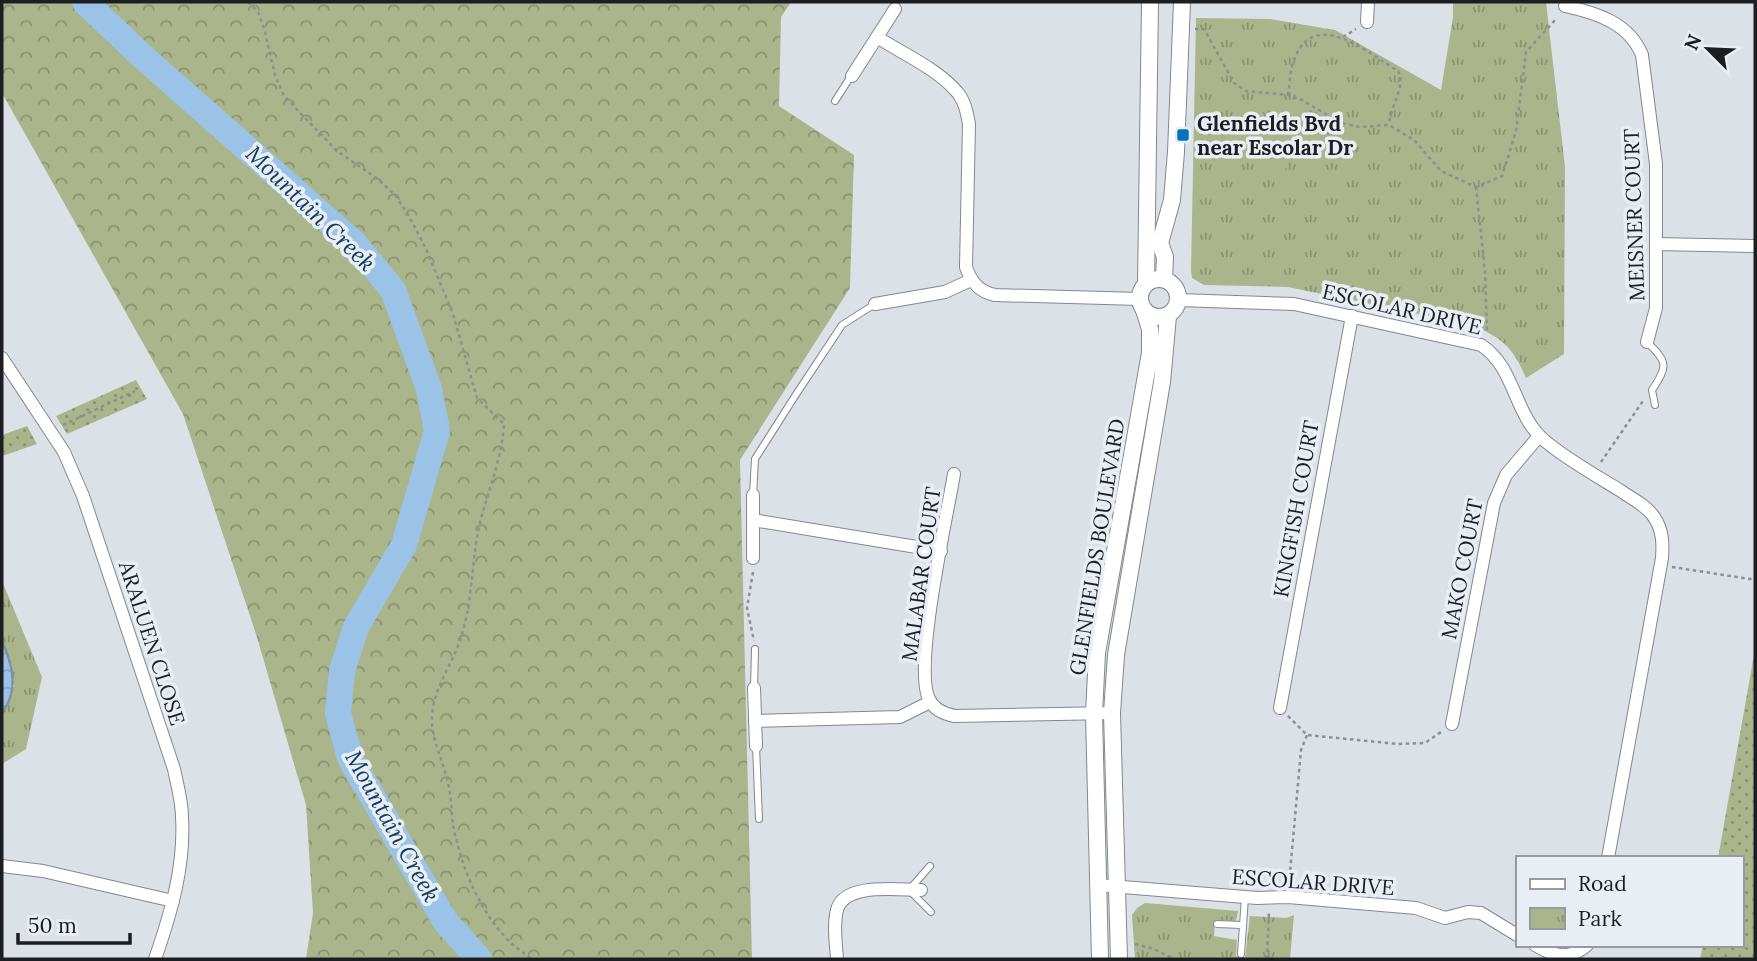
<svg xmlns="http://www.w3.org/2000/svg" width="1757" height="961" viewBox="0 0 1757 961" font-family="Lora,serif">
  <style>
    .grass { fill: url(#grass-dots) }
    .forest { fill: url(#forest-crowns) }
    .park { fill: url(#park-tufts) }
    .pitch { fill: #abb58b }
    .water { fill: url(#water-waves); stroke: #7592ac; stroke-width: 2 }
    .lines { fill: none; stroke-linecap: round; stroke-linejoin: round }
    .river { stroke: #9bc3e8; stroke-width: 26 }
    .service-casing { stroke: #83888e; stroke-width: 8 }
    .minor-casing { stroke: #83888e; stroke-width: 14 }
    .tertiary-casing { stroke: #83888e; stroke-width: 18 }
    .path { stroke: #8c9095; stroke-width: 2.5; stroke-dasharray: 3.5 3.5; stroke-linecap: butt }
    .service { stroke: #fff; stroke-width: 6 }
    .minor { stroke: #fff; stroke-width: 12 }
    .tertiary { stroke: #fff; stroke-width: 16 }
    .poi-dot { fill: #0572bd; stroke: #e9eef5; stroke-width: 2.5 }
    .labels { text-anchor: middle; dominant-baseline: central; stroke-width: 7; stroke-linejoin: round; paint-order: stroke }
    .poi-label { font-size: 21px; font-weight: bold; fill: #1c1e21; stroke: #e9eef5; text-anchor: start }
    .street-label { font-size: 21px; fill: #1c1e21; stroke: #e9eef5 }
    .water-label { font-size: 23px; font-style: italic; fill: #103d61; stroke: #e9eef5 }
  </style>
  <defs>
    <pattern id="grass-dots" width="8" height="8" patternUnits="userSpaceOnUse" patternTransform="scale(1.75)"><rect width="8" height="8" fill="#abb58b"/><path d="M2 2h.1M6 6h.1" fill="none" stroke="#8a9371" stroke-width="1.8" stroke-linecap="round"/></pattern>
    <pattern id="forest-crowns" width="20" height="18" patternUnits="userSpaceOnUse" patternTransform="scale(1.75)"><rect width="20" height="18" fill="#abb58b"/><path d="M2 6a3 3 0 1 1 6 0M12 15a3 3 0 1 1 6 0" fill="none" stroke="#8a9371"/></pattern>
    <pattern id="park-tufts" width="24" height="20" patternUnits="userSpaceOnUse" patternTransform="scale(1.75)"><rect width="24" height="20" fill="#abb58b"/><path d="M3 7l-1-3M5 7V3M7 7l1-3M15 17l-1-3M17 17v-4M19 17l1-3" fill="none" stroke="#8a9371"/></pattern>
    <pattern id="water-waves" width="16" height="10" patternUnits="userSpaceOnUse" patternTransform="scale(1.75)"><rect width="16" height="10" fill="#9bc3e8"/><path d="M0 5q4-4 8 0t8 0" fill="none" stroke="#85a7c7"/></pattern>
  </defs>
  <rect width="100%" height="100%" fill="#dce1e8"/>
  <g class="grass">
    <path d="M 136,380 L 147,399 L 67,434 L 56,416 Z"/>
    <path d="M 27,426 L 37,444 L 2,456 L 2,435 Z"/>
    <path d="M 1755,649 L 1755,959 L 1700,959 L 1703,945 L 1741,945 L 1741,858 L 1718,858 Z"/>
  </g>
  <path class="forest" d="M 2,2 L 791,2 L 781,17 L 779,106 L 854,155 L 850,288 L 740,460 L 752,959 L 306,959 L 313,913 L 306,805 L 256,634 L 183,414 L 2,93 Z"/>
  <g class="park">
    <path d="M 1453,2 L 1546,2 L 1565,167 L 1564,354 L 1526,378 C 1513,347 1502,338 1472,325 L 1288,287 L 1204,285 L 1192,278 L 1191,271 L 1196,18 L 1270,19 L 1335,30 L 1441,90 L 1453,17 Z"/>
    <path d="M 2,581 L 42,677 L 26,749 L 2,764 L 2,713 L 14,685 L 9,657 L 2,641 Z"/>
    <path d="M 1145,903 L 1238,911 L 1236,921 L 1215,920 L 1214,936 L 1237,940 L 1236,956 L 1245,958 L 1250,916 L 1286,918 L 1294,915 L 1290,959 L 1135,959 L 1132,915 L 1137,908 Z"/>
  </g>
  <path class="pitch" d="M 1286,131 L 1303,141 L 1285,170 L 1268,159 Z"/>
  <path class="water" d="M 2,641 C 13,666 19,690 2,713 Z"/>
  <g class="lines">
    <path class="river" d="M 85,2 L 143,57 L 354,243 L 393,290 L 429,389 L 437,431 L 404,545 L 356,627 L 342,671 L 338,713 L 350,758 L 445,921 L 479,959"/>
    <defs>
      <g id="service">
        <path d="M 835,101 L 851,76"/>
        <path d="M 1647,342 C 1668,362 1668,366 1652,390 L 1655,405"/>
        <path d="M 753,495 L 755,459 L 795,396 L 842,325 L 875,304"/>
        <path d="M 754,688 L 755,649"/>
        <path d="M 756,746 L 759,819"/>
        <path d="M 930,866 L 909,890 L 931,912"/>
        <path d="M 1217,924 L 1242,925"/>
        <path d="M 1241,954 L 1245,897"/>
      </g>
      <g id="minor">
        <path d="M 1565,6 C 1597,13 1629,23 1642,55 L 1656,164 L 1656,308 L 1647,342"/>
        <path d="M 1367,22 L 1368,2"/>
        <path d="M 877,37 C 903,54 938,69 958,93 C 965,102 967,113 969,124 L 966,267 C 971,282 979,292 995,295 L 1140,299"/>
        <path d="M 852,76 L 895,9"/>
        <path d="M 1656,244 L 1755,246"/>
        <path d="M 1179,300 L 1294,304 L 1481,345 C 1516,368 1513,414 1545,441 C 1568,460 1595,475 1621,491 C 1632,499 1646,505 1654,517 C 1663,530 1663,544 1662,558 L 1608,858"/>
        <path d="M 875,304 L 945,292 L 971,280"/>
        <path d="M 2,358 L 64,452 L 83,496 L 174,769 C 177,784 182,801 182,817 C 185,866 171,913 155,959"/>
        <path d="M 954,474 C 947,516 913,667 929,699 C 934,710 944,714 955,716 L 1112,713"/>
        <path d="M 753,495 L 753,558"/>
        <path d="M 753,520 L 941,551"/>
        <path d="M 754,688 L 756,746"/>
        <path d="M 1280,708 L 1352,316"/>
        <path d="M 755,721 L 900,717 L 930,702"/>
        <path d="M 1452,724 L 1494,503 L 1506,475 L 1539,436"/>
        <path d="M 2,866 L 43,871 L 173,901"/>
        <path d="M 1098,885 L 1257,898 L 1288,897 L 1416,908 L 1445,918 L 1468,912 L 1481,913 L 1517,935"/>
        <path d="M 1535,945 C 1554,956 1569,961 1587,945"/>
        <path d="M 837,959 C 836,944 833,925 837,910 C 844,882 898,890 921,890"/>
      </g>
      <g id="tertiary">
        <circle cx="1159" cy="298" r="19"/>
        <path d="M 1164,279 L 1165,257 L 1160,243 L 1172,200 L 1176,152 L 1182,2"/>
        <path d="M 1146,284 L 1150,2"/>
        <path d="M 1100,959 L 1094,714 L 1097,653 L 1150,353 L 1150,329 L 1144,310"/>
        <path d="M 1119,959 L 1112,713 L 1116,655 L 1162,382 L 1168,316"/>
      </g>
    </defs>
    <use href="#service" class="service-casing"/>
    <use href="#minor" class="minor-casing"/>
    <use href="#tertiary" class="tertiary-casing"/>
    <g class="path">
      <path d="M 248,2 L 258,12 L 264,28 L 275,75 L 284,96 L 337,151 L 378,179 L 395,195 L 409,216 L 426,249 L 453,314 L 477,398 L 504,424 C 502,460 487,492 479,527 C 471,564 473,601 461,637 C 453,664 434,686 432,716 C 431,740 443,760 448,783 C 452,798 451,815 454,830 C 463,871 481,914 511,943 C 517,949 525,953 531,959"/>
      <path d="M 1195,29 L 1204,29 L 1234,83 L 1246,91 L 1288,95 L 1302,100 L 1341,123 L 1359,127 L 1389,125 L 1414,140 L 1441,171 L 1476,187 L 1502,176 L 1516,131 L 1526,52 L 1557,18"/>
      <path d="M 1343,37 L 1356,29"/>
      <path d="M 1288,95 C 1290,83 1290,68 1295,57 C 1316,7 1371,55 1398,71 C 1407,85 1390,106 1389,125"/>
      <path d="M 1476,187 L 1485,272 L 1487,332"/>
      <path d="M 63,425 L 135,391"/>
      <path d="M 1601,462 L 1643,401"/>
      <path d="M 1672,567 L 1750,579 L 1755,577"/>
      <path d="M 753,572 L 747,608 L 754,641"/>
      <path d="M 2,641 C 13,666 19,690 2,713"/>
      <path d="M 1288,716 L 1307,735 L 1398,744 L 1425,743 L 1441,732"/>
      <path d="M 1289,884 L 1301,750 L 1307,735"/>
      <path d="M 1135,944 L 1154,949 L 1174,959"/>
      <path d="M 1267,959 L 1269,911"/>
    </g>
    <use href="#service" class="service"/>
    <use href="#minor" class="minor"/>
    <use href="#tertiary" class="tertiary"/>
  </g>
  <rect class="poi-dot" x="1176" y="128" width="14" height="14" rx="3.5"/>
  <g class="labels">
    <g class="poi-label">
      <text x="1197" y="123">Glenfields Bvd<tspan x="1197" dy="24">near Escolar Dr</tspan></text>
    </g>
    <g class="street-label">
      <text transform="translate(1634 215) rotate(-92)">MEISNER COURT</text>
      <text transform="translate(1402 309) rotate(13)">ESCOLAR DRIVE</text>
      <text transform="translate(1296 509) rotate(-80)">KINGFISH COURT</text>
      <text transform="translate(1097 547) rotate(-81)">GLENFIELDS BOULEVARD</text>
      <text transform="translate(1462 569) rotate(-79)">MAKO COURT</text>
      <text transform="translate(921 574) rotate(-82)">MALABAR COURT</text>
      <text transform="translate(152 643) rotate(72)">ARALUEN CLOSE</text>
      <text transform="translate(1313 882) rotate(4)">ESCOLAR DRIVE</text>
    </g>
    <g class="water-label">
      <text transform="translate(311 208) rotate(44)">Mountain Creek</text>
      <text transform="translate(393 826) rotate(61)">Mountain Creek</text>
    </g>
  </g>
  <rect width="1757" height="961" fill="none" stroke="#1c1e21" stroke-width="7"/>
  <rect x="1516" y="856" width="228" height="91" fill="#e9eef5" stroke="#979ba0" stroke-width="2"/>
  <rect x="1530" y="879" width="35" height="10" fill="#ffffff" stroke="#979ba0" stroke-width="2"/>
  <text x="1578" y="891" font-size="21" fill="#1c1e21">Road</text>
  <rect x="1530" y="908" width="35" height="21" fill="url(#park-tufts)" stroke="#979ba0" stroke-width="2"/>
  <text x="1578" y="926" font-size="21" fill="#1c1e21">Park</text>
  <g transform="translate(1708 49) rotate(294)" stroke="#e9eef5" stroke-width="5" paint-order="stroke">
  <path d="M0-5L12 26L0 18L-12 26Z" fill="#1c1e21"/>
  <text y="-10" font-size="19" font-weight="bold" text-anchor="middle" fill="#1c1e21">N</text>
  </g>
  <path d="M18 933v10h112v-10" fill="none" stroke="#1c1e21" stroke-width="3.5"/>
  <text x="28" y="933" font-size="21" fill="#1c1e21" stroke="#e9eef5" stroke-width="5" paint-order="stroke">50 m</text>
</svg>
